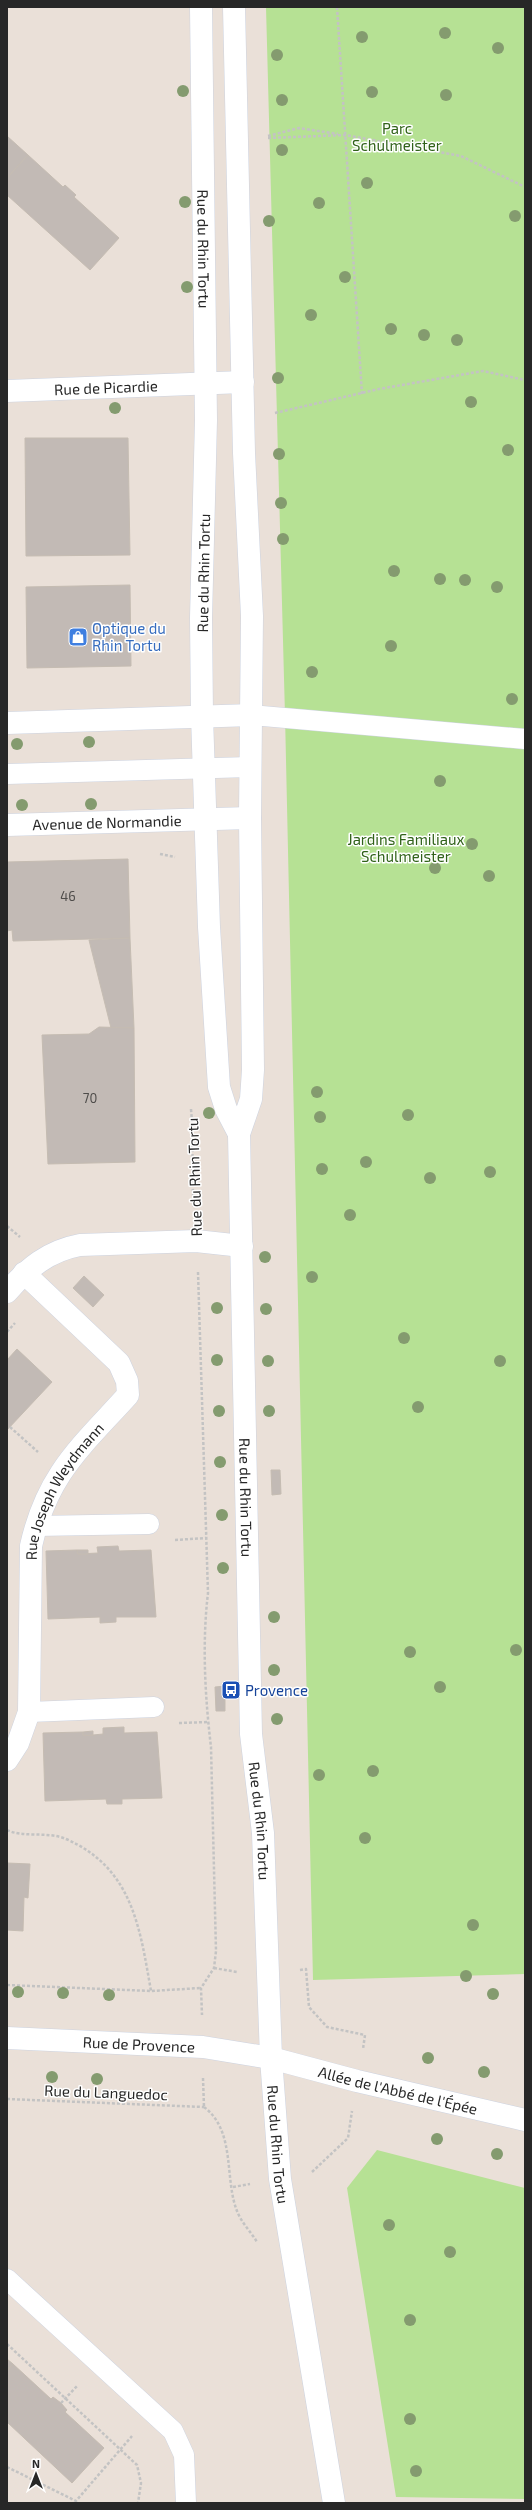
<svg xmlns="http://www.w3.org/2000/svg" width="532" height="2510" viewBox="0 0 532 2510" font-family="'Exo 2',sans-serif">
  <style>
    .green { fill: #b6e194 }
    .building { fill: #c2bab5; stroke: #c5bcb2 }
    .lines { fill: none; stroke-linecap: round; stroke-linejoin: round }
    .service-casing { stroke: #cdd3e0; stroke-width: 21 }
    .minor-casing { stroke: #cdd3e0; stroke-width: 23 }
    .tertiary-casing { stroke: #cdd3e0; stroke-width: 23 }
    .path { stroke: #c3c3c3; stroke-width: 2.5; stroke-dasharray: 3 2; stroke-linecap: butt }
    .service { stroke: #fff; stroke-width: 20 }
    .minor { stroke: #fff; stroke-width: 22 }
    .tertiary { stroke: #fff; stroke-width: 22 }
    .tree { fill: #849b6f }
    .labels { text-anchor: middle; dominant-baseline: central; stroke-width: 3; stroke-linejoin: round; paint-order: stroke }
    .number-label { font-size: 13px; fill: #4e4c4a }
    .park-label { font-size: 15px; fill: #306219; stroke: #fff }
    .street-label { font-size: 15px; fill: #272727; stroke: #fff }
    .shop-label { font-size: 15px; fill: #366cbe; stroke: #fff; text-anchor: start }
    .transit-label { font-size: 15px; fill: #164399; stroke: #fff; text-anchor: start }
  </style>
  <rect width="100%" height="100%" fill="#eae0d8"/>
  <g class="green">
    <path d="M 266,7 L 525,7 L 525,1974 L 313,1980 L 285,715 Z"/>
    <path d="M 377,2150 L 525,2188 L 525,2499 L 396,2497 L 347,2188 Z"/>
  </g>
  <g class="building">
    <path d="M 7,136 L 28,155 L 7,178 Z"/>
    <path d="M 28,155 L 63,187 L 65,185 L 76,195 L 74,197 L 119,238 L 90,270 L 7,195 L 7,178 Z"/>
    <path d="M 25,438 L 128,438 L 130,555 L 26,556 Z"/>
    <path d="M 130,585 L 131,666 L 27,668 L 26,587 Z"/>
    <path d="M 128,859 L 130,938 L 13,941 L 12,930 L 7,931 L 7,862 Z"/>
    <path d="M 130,938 L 134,1028 L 111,1028 L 89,940 Z"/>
    <path d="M 99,1027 L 134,1028 L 135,1162 L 48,1164 L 42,1035 L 89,1034 Z"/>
    <path d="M 84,1276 L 104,1295 L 93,1307 L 73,1288 Z"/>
    <path d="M 17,1349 L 52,1382 L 7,1430 L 7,1360 Z"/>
    <path d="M 271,1470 L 280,1470 L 281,1494 L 272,1495 Z"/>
    <path d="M 118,1546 L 119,1551 L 151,1550 L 156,1617 L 116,1617 L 116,1622 L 100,1623 L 100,1617 L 48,1619 L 46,1551 L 77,1550 L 78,1554 L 98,1553 L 97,1547 Z"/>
    <path d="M 77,1550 L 88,1550 L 88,1554 L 78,1554 Z"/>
    <path d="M 225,1686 L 225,1711 L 216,1711 L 215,1687 Z"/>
    <path d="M 124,1727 L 124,1733 L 157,1732 L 162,1798 L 122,1799 L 122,1804 L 107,1804 L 106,1799 L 45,1801 L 43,1733 L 83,1732 L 83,1735 L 93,1735 L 103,1734 L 103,1728 Z"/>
    <path d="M 93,1731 L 93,1735 L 83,1735 L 83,1732 Z"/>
    <path d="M 7,1863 L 30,1864 L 28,1898 L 24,1897 L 23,1931 L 7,1930 Z"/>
    <path d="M 7,2359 L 13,2364 L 7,2371 Z"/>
    <path d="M 13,2364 L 51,2399 L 53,2397 L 61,2403 L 67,2410 L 65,2412 L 104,2448 L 72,2483 L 7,2422 L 7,2371 Z"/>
  </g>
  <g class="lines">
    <defs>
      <g id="service">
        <path d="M 252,715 L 525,739"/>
        <path d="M 7,774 L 250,767"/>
        <path d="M 36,1526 L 149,1524"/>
        <path d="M 29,1712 L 154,1707"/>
        <path d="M 7,2279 L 173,2431 L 184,2455 L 186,2503"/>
      </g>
      <g id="minor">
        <path id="s1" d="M 7,391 L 243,382"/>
        <path d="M 7,723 L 252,715"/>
        <path id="s2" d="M 7,825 L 250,818"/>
        <path d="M 7,1292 C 28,1268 48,1251 80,1245 L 196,1241 L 242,1246"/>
        <path id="s3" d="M 7,1760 L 18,1743 L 29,1712 L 31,1546 C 47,1474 81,1447 128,1395 L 127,1381 L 119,1363 L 24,1273"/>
      </g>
      <g id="tertiary">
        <path id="s4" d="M 201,7 L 206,420 L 201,618 L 202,716 L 209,927 L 219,1087 L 226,1109 L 239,1134"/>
        <path id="s5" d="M 234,7 L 244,453 L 252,616 L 250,818 L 253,1070 L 251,1099 L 239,1134 L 251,1734 L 263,1833 L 271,2058 L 280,2179 L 334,2503"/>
        <path id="s6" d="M 7,2038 L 203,2047 L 271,2058 L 357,2081 L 525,2120"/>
      </g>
    </defs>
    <use href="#service" class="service-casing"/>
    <use href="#minor" class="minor-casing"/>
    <use href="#tertiary" class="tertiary-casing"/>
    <g class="path">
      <path d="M 337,7 L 362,394"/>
      <path d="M 268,136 L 299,128 L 338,134"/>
      <path d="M 268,138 L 345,135 L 461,156 L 525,187"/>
      <path d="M 275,413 L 379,389 L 483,371 L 525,380"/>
      <path d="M 160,854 L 175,857"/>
      <path d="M 191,1109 C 194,1143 191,1175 194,1209"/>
      <path d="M 7,1226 L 20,1237"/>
      <path d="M 198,1272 L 208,1593 C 202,1643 205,1697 211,1747 L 216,1951 L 214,1968 L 201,1988 L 202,2015"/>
      <path d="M 7,1332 L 15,1323"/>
      <path d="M 10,1427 L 38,1452"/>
      <path d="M 175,1540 L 206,1538"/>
      <path d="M 179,1723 L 208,1722"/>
      <path d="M 7,1830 C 23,1838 48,1831 66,1839 C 133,1868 140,1929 151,1991"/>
      <path d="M 214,1968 L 237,1972"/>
      <path d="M 300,1970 L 306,1969 L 309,2007 L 327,2027 L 365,2035 L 363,2049"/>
      <path d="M 7,1985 L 151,1991 L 201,1988"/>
      <path d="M 203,2078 L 204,2107"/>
      <path d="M 7,2099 L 204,2107"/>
      <path d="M 204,2107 C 236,2131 224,2178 237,2211 C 241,2222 251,2232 257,2242"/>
      <path d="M 312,2172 L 348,2138 L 352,2111"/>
      <path d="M 233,2187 L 250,2184"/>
      <path d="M 7,2344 L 137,2465 L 141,2483 L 138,2503"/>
      <path d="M 61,2403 L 78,2385"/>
      <path d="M 7,2467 L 76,2501 L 132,2436"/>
    </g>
    <use href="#service" class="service"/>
    <use href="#minor" class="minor"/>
    <use href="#tertiary" class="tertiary"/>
  </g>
  <g class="tree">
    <circle cx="445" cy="33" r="6"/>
    <circle cx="362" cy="37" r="6"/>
    <circle cx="498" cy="48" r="6"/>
    <circle cx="277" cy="55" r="6"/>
    <circle cx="183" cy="91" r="6"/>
    <circle cx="372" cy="92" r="6"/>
    <circle cx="446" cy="95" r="6"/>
    <circle cx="282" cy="100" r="6"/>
    <circle cx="282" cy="150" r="6"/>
    <circle cx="367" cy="183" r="6"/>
    <circle cx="185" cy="202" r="6"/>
    <circle cx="319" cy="203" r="6"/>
    <circle cx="515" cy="216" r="6"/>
    <circle cx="269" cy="221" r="6"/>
    <circle cx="345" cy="277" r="6"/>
    <circle cx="187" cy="287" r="6"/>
    <circle cx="311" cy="315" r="6"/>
    <circle cx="391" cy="329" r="6"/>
    <circle cx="424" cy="335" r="6"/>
    <circle cx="457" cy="340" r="6"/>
    <circle cx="278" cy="378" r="6"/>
    <circle cx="471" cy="402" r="6"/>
    <circle cx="115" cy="408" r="6"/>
    <circle cx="508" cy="450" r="6"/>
    <circle cx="279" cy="454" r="6"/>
    <circle cx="281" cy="503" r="6"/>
    <circle cx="283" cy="539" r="6"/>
    <circle cx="394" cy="571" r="6"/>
    <circle cx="440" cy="579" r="6"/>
    <circle cx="465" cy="580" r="6"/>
    <circle cx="497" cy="587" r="6"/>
    <circle cx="391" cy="646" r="6"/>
    <circle cx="312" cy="672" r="6"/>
    <circle cx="512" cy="699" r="6"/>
    <circle cx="89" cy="742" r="6"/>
    <circle cx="17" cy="744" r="6"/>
    <circle cx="440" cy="781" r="6"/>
    <circle cx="91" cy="804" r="6"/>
    <circle cx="22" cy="805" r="6"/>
    <circle cx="472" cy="844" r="6"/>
    <circle cx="435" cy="868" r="6"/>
    <circle cx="489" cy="876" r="6"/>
    <circle cx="317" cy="1092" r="6"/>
    <circle cx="209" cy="1113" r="6"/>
    <circle cx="408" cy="1115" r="6"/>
    <circle cx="320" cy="1117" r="6"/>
    <circle cx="366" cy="1162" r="6"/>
    <circle cx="322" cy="1169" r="6"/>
    <circle cx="490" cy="1172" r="6"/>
    <circle cx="430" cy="1178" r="6"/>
    <circle cx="350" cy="1215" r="6"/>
    <circle cx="265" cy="1257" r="6"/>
    <circle cx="312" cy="1277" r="6"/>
    <circle cx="217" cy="1308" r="6"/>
    <circle cx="266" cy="1309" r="6"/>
    <circle cx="404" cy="1338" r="6"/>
    <circle cx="217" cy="1360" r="6"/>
    <circle cx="268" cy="1361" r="6"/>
    <circle cx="500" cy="1361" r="6"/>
    <circle cx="418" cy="1407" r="6"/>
    <circle cx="219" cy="1411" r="6"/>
    <circle cx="269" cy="1411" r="6"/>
    <circle cx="220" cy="1462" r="6"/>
    <circle cx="222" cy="1515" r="6"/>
    <circle cx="223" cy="1568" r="6"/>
    <circle cx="274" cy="1617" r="6"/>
    <circle cx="516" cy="1650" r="6"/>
    <circle cx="410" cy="1652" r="6"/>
    <circle cx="274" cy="1670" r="6"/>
    <circle cx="440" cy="1687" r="6"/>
    <circle cx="277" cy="1719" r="6"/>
    <circle cx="373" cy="1771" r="6"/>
    <circle cx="319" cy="1775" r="6"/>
    <circle cx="365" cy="1838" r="6"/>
    <circle cx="473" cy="1925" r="6"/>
    <circle cx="466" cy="1976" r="6"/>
    <circle cx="18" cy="1992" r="6"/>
    <circle cx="63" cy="1993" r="6"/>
    <circle cx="493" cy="1994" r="6"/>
    <circle cx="109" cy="1995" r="6"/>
    <circle cx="428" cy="2058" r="6"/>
    <circle cx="484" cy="2072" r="6"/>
    <circle cx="52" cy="2077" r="6"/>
    <circle cx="97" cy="2079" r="6"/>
    <circle cx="437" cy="2139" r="6"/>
    <circle cx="497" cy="2154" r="6"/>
    <circle cx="389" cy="2225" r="6"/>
    <circle cx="450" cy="2252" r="6"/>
    <circle cx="410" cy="2320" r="6"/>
    <circle cx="410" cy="2419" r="6"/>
    <circle cx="416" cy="2471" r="6"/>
  </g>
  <defs>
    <symbol id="shop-square" viewBox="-11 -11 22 22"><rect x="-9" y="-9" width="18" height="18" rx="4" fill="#3f7fe0" stroke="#fff"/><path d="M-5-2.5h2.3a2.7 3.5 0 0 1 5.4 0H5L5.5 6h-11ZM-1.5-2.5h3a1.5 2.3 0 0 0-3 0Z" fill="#fff"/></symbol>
    <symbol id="bus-square" viewBox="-11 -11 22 22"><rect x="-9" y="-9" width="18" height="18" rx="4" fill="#1a4fb4" stroke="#fff"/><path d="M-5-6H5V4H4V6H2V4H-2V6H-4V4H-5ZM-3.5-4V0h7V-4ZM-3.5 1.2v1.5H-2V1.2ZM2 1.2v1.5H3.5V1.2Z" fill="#fff"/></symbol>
  </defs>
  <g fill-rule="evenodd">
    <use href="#shop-square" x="67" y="626" width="22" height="22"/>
    <use href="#bus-square" x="220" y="1679" width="22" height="22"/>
  </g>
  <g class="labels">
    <g class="number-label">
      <text x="68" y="896">46</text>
      <text x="90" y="1098">70</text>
    </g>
    <g class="park-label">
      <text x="397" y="128">Parc<tspan x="397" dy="17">Schulmeister</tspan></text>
      <text x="406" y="839">Jardins Familiaux<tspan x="406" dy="17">Schulmeister</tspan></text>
    </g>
    <g class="street-label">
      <text stroke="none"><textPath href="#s4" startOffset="242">Rue du Rhin Tortu</textPath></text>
      <text stroke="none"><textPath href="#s1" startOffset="99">Rue de Picardie</textPath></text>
      <text transform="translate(203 573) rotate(-89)">Rue du Rhin Tortu</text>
      <text stroke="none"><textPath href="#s2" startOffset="100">Avenue de Normandie</textPath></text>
      <text transform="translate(194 1177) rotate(-92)">Rue du Rhin Tortu</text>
      <text stroke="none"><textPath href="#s3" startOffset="283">Rue Joseph Weydmann</textPath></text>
      <text stroke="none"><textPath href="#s5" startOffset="1493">Rue du Rhin Tortu</textPath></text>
      <text stroke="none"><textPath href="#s5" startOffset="1817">Rue du Rhin Tortu</textPath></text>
      <text stroke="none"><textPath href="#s6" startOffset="132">Rue de Provence</textPath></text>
      <text stroke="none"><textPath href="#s6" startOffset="396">Allée de l'Abbé de l'Épée</textPath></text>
      <text transform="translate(106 2092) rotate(2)">Rue du Languedoc</text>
      <text stroke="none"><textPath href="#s5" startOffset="2141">Rue du Rhin Tortu</textPath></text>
    </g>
    <g class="shop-label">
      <text x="92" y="628">Optique du<tspan x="92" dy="17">Rhin Tortu</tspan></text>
    </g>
    <g class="transit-label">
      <text x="245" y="1690">Provence</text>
    </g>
  </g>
  <rect width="532" height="2510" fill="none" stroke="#272727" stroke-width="16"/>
  <g transform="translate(36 2474)" stroke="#ffffff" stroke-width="3" paint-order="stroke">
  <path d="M0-3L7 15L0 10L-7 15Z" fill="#272727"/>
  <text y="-6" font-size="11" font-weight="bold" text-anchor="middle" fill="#272727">N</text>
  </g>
</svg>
